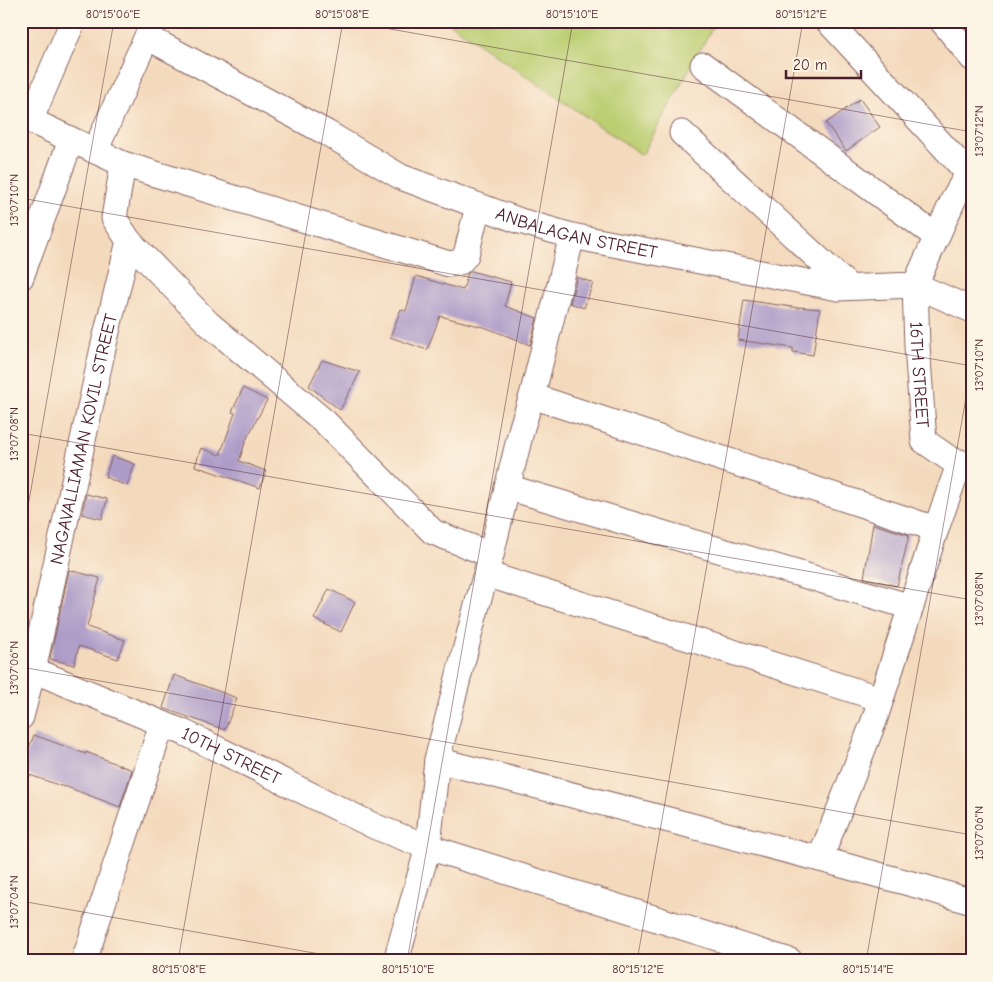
<svg xmlns="http://www.w3.org/2000/svg" width="993" height="982" viewBox="0 0 993 982" font-family="'Comic Neue',sans-serif">
  <style>
    .green { fill: #bbce71; stroke: #82764e }
    .building { fill: #ad9bc8 }
    .lines { fill: none; stroke-linecap: round; stroke-linejoin: round }
    .street-casing { stroke: #86605e; stroke-width: 27 }
    .street { stroke: #fff; stroke-width: 25 }
    .ticks { fill: none; stroke: #4a1f2b; stroke-width: 1; stroke-opacity: 0.45 }
    .labels { text-anchor: middle; dominant-baseline: central; stroke-width: 5; stroke-linejoin: round; paint-order: stroke }
    .street-label { font-size: 18px; fill: #4a1f2b; stroke: #fcf5e5 }
    .neatline { fill: none; stroke: #4a1f2b; stroke-width: 2 }
    .ticks-label { font-size: 12px; text-anchor: middle; fill: #4a1f2b }
  </style>
  <rect width="100%" height="100%" fill="#fcf5e5"/>
  <filter id="ink" filterUnits="userSpaceOnUse"><feTurbulence type="fractalNoise" baseFrequency=".02" numOctaves="2"/><feDisplacementMap in="SourceGraphic" scale="10" xChannelSelector="R" yChannelSelector="G"/><feConvolveMatrix kernelMatrix="1 2 1 2 8 2 1 2 1" color-interpolation-filters="sRGB"/></filter>
  <filter id="wash" filterUnits="userSpaceOnUse"><feTurbulence type="fractalNoise" baseFrequency=".0096" numOctaves="4" result="noise"/><feDisplacementMap in="SourceGraphic" scale="20" xChannelSelector="R" yChannelSelector="G"/><feGaussianBlur stdDeviation="1.12" result="paint"/><feColorMatrix in="noise" values="0 0 0 0 0 0 0 0 0 0 0 0 0 0 0 0 0 1.4 0 .05"/><feComposite in="paint" operator="in"/></filter>
  <g filter="url(#wash)">
    <rect width="100%" height="100%" fill="#f4dabd"/>
    <path class="green" d="M 446,21 L 716,21 L 642,155 Z"/>
    <g id="blocks">
      <g class="building">
        <path d="M 860,99 L 880,127 L 846,151 L 826,123 Z"/>
        <path d="M 471,271 L 511,282 L 505,306 L 537,318 L 530,345 L 487,328 L 440,316 L 427,350 L 390,337 L 401,309 L 406,311 L 416,276 L 463,290 L 468,273 Z"/>
        <path d="M 577,277 L 593,283 L 584,308 L 570,303 Z"/>
        <path d="M 744,300 L 799,308 L 799,307 L 820,309 L 813,355 L 793,352 L 793,348 L 738,340 Z"/>
        <path d="M 322,360 L 360,372 L 340,410 L 309,386 Z"/>
        <path d="M 243,388 L 267,400 L 246,440 L 239,461 L 266,471 L 260,488 L 195,466 L 201,448 L 220,455 L 235,413 L 232,412 Z"/>
        <path d="M 112,456 L 135,464 L 127,486 L 105,477 Z"/>
        <path d="M 86,494 L 107,499 L 102,519 L 82,514 Z"/>
        <path d="M 873,524 L 909,535 L 897,586 L 864,578 Z"/>
        <path d="M 69,570 L 100,578 L 87,627 L 125,640 L 118,659 L 79,646 L 74,665 L 50,659 Z"/>
        <path d="M 329,589 L 355,602 L 341,632 L 314,619 Z"/>
        <path d="M 174,675 L 237,698 L 225,730 L 163,708 Z"/>
        <path d="M 34,735 L 86,754 L 86,752 L 132,770 L 120,807 L 64,786 L 64,787 L 21,772 L 21,767 Z"/>
      </g>
    </g>
  </g>
  <g filter="url(#ink)">
    <use href="#blocks" fill-opacity="0" stroke="#86605e" stroke-width="1"/>
    <g class="lines">
      <defs>
        <g id="street">
          <path d="M 828,21 L 968,173"/>
          <path d="M 942,21 L 972,58"/>
          <path id="s1" d="M 147,37 L 327,133 L 401,177 L 520,221 L 572,236 L 838,288 L 915,285 L 955,196 L 972,167"/>
          <path d="M 703,65 L 937,237"/>
          <path d="M 21,116 L 123,164 L 449,264 L 460,262 L 466,255 L 478,206"/>
          <path d="M 30,121 L 73,21"/>
          <path d="M 682,133 L 849,287"/>
          <path d="M 95,151 L 154,21"/>
          <path d="M 129,241 L 208,323 L 325,422 L 433,532 L 491,555"/>
          <path d="M 21,277 L 71,140"/>
          <path id="s2" d="M 972,310 L 915,285 L 917,346 L 924,441 L 950,459 L 972,467"/>
          <path d="M 532,396 L 936,529"/>
          <path d="M 960,462 L 936,529 L 874,721 L 820,859 L 923,887 L 972,902"/>
          <path d="M 507,487 L 911,607"/>
          <path d="M 486,574 L 881,699"/>
          <path id="s3" d="M 33,670 L 185,733 L 376,827 L 428,847 L 790,961"/>
          <path id="s4" d="M 21,717 L 33,670 L 103,348 L 129,241 L 114,218 L 123,164"/>
          <path d="M 437,760 L 820,859"/>
          <path d="M 84,961 L 162,724"/>
          <path d="M 396,961 L 428,847 L 437,760 L 473,620 L 491,555 L 522,427 L 532,396 L 572,236"/>
        </g>
      </defs>
      <use href="#street" class="street-casing"/>
      <use href="#street" class="street"/>
    </g>
  </g>
  <path class="ticks" d="M 345,21 L 972,132M 21,198 L 972,366M 21,433 L 972,600M 21,546 L 114,21M 21,667 L 972,835M 21,901 L 359,961M 178,961 L 343,21M 407,961 L 573,21M 637,961 L 803,21M 866,961 L 972,364"/>
  <g class="labels">
    <g class="street-label">
      <text stroke="none"><textPath href="#s1" startOffset="475">ANBALAGAN STREET</textPath></text>
      <text stroke="none"><textPath href="#s2" startOffset="152">16TH STREET</textPath></text>
      <text stroke="none"><textPath href="#s4" startOffset="285">NAGAVALLIAMAN KOVIL STREET</textPath></text>
      <text stroke="none"><textPath href="#s3" startOffset="216">10TH STREET</textPath></text>
    </g>
  </g>
  <rect width="993" height="982" fill="none" stroke="#fcf5e5" stroke-width="55"/>
  <path d="M786 70v8h75v-8" fill="none" stroke="#4a1f2b" stroke-width="2.5"/>
  <text x="793" y="70" font-size="15" fill="#4a1f2b" stroke="#fcf5e5" stroke-width="4" paint-order="stroke">20 m</text>
  <rect x="28" y="28" width="938" height="926" class="neatline"/>
  <g class="ticks-label">
    <text x="113" y="18">80°15'06"E</text>
    <text x="342" y="18">80°15'08"E</text>
    <text x="572" y="18">80°15'10"E</text>
    <text x="801" y="18">80°15'12"E</text>
    <text transform="translate(979 131) rotate(-90)" y="4">13°07'12"N</text>
    <text transform="translate(14 200) rotate(-90)" y="4">13°07'10"N</text>
    <text transform="translate(979 365) rotate(-90)" y="4">13°07'10"N</text>
    <text transform="translate(14 434) rotate(-90)" y="4">13°07'08"N</text>
    <text transform="translate(979 599) rotate(-90)" y="4">13°07'08"N</text>
    <text transform="translate(14 668) rotate(-90)" y="4">13°07'06"N</text>
    <text transform="translate(979 833) rotate(-90)" y="4">13°07'06"N</text>
    <text transform="translate(14 902) rotate(-90)" y="4">13°07'04"N</text>
    <text x="179" y="973">80°15'08"E</text>
    <text x="408" y="973">80°15'10"E</text>
    <text x="638" y="973">80°15'12"E</text>
    <text x="868" y="973">80°15'14"E</text>
  </g>
</svg>
